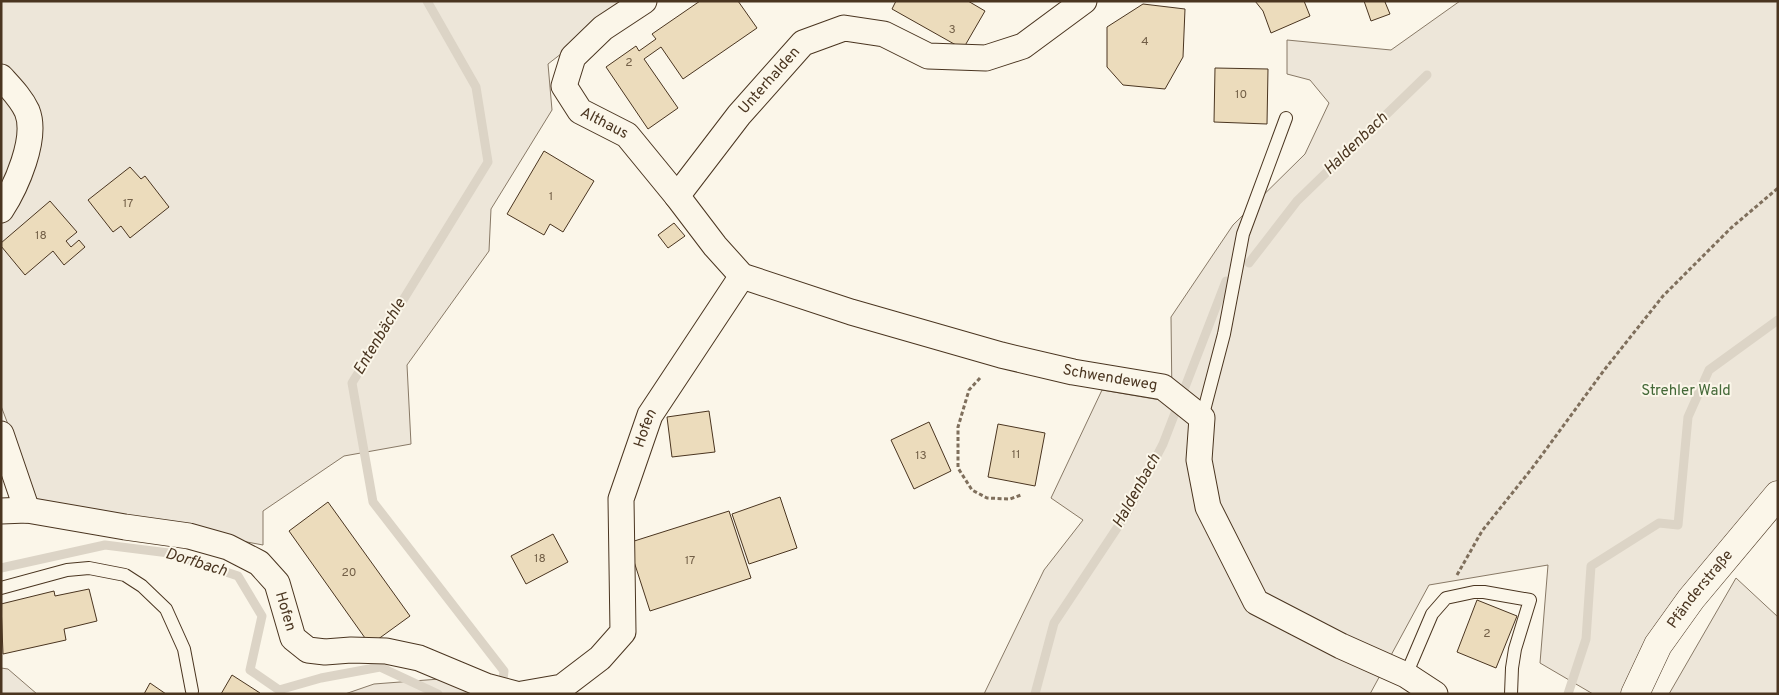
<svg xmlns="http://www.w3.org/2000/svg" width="1779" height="695" viewBox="0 0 1779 695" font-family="Overpass,sans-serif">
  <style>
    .green { fill: #ede6d9; stroke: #887966 }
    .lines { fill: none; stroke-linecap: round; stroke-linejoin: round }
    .stream { stroke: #dcd4c6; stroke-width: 9 }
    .building { fill: #ecdcbc; stroke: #4a3520 }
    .service-casing { stroke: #4a3520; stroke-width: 14 }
    .minor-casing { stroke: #4a3520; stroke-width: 27 }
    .tertiary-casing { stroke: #4a3520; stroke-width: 29 }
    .path { stroke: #7f6f5c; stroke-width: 3; stroke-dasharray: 4 2.5; stroke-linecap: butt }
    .service { stroke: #fbf6e9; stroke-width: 12 }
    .minor { stroke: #fbf6e9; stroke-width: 25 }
    .tertiary { stroke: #fbf6e9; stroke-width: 28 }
    .labels { text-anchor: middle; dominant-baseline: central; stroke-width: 4; stroke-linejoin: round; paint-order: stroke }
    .number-label { font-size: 12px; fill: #725f47 }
    .street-label { font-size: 15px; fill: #4a3520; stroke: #fbf6e9 }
    .park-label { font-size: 15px; fill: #436837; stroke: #fbf6e9 }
    .water-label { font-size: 16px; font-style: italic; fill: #4a3520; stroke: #fbf6e9 }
  </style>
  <rect width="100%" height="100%" fill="#fbf6e9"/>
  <g class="green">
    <path d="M 1,1 L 629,1 L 548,64 L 552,110 L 491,209 L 489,251 L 407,365 L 411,444 L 344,456 L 263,511 L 263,545 L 38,503 L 1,406 Z"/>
    <path d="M 1460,1 L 1778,1 L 1778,495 L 1635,694 L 1593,694 L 1540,663 L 1548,565 L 1429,585 L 1370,694 L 984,694 L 1044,570 L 1083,520 L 1051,498 L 1102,390 L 1172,402 L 1171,317 L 1233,225 L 1305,154 L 1329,103 L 1310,80 L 1287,74 L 1287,40 L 1391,50 Z"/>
    <path d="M 1736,578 L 1778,617 L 1778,694 L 1669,694 Z"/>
    <path d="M 1,668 L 8,669 L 37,694 L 1,694 Z"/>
    <path d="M 492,675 L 498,694 L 345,694 L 374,684 Z"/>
  </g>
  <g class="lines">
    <g class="stream">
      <path d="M 427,1 L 476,87 L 488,162 L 352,383 L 373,502 L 504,671 L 502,689"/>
      <path d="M 1249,263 L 1297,201 L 1427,75"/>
      <path d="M 1,568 L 105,545 L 169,553 L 238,576 L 262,616 L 250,670 L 279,690 L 321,678 L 380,667 L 438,694"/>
      <path d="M 1035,694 L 1054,623 L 1127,513 L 1163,444 L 1226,281"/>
      <path d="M 1568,694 L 1586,639 L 1591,566 L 1659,523 L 1678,525 L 1688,417 L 1709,370 L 1778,320"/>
    </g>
  </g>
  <g class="building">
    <path d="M 700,1 L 738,1 L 757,28 L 683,79 L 661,47 L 644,59 L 678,108 L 648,129 L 606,67 L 636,46 L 639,51 L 656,39 L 652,34 Z"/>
    <path d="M 896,1 L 968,1 L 985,11 L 963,49 L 892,9 Z"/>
    <path d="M 1255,1 L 1304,1 L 1310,16 L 1271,33 L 1263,11 Z"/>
    <path d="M 1364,1 L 1388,1 L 1385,2 L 1390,14 L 1371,21 Z"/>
    <path d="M 1143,4 L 1185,9 L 1183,57 L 1165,89 L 1123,85 L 1107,67 L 1107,27 Z"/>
    <path d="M 1215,68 L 1268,69 L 1267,124 L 1214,122 Z"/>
    <path d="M 544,151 L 594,181 L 563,232 L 550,224 L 544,235 L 507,214 Z"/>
    <path d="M 130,167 L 141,179 L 145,176 L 169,207 L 130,238 L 121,226 L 113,232 L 88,200 Z"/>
    <path d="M 50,201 L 77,232 L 66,241 L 71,247 L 79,240 L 85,247 L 64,265 L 53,251 L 25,275 L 1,246 L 1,243 Z"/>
    <path d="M 674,223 L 685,236 L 668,248 L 658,235 Z"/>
    <path d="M 709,411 L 715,452 L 672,457 L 667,417 Z"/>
    <path d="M 929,422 L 951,471 L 914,489 L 891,440 Z"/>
    <path d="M 998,424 L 1045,433 L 1035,486 L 988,477 Z"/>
    <path d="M 780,497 L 797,548 L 749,564 L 732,514 Z"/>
    <path d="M 328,502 L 410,616 L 370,645 L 289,531 Z"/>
    <path d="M 729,511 L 751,578 L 650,611 L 628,543 Z"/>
    <path d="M 553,534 L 568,562 L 526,584 L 511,556 Z"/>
    <path d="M 89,589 L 97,621 L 64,629 L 66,640 L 3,654 L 1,604 L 54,591 L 55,596 Z"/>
    <path d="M 1477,600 L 1517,616 L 1496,668 L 1457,652 Z"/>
    <path d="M 232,675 L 260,693 L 260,694 L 221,694 Z"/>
    <path d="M 150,683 L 166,694 L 144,694 Z"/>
  </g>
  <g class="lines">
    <defs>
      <g id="service">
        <path d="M 1202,418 L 1224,334 L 1243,234 L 1286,118"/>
        <path d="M 1,588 L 67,570 L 89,568 L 125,575 L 142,586 L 166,609 L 184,649 L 192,691"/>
        <path d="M 1406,675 L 1432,614 L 1446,598 L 1474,592 L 1484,592 L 1530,600 L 1515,649 L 1512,668 L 1511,694"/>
      </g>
      <g id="minor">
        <path id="s1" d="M 644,1 L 603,28 L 573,57 L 564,86 L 580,111 L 627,135 L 677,196 L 715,246 L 742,276 L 851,312 L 1001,355 L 1073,372 L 1163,387 L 1202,418 L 1199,460 L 1208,507 L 1256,602 L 1341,646 L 1406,675 L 1435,694"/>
        <path d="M 1,77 C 11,88 21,98 27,111 C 38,138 16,187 1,210"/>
        <path id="s2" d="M 677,196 L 739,115 L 803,43 L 844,28 L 884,34 L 928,56 L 986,58 L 1023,46 L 1084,1"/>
        <path d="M 1,434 L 27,510"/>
        <path id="s3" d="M 1,511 L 27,510 L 125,527 L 189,536 L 228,547 L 259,563 L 277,583 L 293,638 L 308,650 L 325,652 L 351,650 L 386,651 L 419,658 L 486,686 L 516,694"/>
        <path id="s4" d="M 522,694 L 562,687 L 600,658 L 623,632 L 621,499 L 650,415 L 742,276"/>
      </g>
      <g id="tertiary">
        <path id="s5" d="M 1635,694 L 1658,645 L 1691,599 L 1778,495"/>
      </g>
    </defs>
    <use href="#service" class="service-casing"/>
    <use href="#minor" class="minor-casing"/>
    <use href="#tertiary" class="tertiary-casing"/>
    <g class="path">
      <path d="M 980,378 L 969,390 L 958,427 L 958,468 L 972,490 L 987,498 L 1010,499 L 1021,495"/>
      <path d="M 1457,575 L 1482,531 L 1533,467 L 1605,369 L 1663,296 L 1731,228 L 1778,188"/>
    </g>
    <use href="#service" class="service"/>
    <use href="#minor" class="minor"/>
    <use href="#tertiary" class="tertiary"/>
  </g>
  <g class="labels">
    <g class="number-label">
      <text x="952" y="30">3</text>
      <text x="1145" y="42">4</text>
      <text x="629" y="63">2</text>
      <text x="1241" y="95">10</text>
      <text x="551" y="197">1</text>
      <text x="128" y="204">17</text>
      <text x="41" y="236">18</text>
      <text x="1016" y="455">11</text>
      <text x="921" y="456">13</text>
      <text x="540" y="559">18</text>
      <text x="690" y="561">17</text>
      <text x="349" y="573">20</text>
      <text x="1487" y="634">2</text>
    </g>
    <g class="street-label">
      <text stroke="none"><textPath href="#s2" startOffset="148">Unterhalden</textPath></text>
      <text stroke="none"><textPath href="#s1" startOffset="178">Althaus</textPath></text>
      <text stroke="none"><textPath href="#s1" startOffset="768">Schwendeweg</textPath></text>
      <text stroke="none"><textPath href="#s4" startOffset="331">Hofen</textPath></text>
      <text stroke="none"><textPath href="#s5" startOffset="124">Pfänderstraße</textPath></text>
      <text stroke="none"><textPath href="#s3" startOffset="322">Hofen</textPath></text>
    </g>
    <g class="park-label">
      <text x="1686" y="391">Strehler Wald</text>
    </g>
    <g class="water-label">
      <text transform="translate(1356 144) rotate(-44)">Haldenbach</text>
      <text transform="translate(380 337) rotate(-59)">Entenbächle</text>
      <text transform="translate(1137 491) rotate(-61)">Haldenbach</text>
      <text transform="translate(196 563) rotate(17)">Dorfbach</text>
    </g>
  </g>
  <rect width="1779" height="695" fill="none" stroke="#4a3520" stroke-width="5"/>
</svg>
